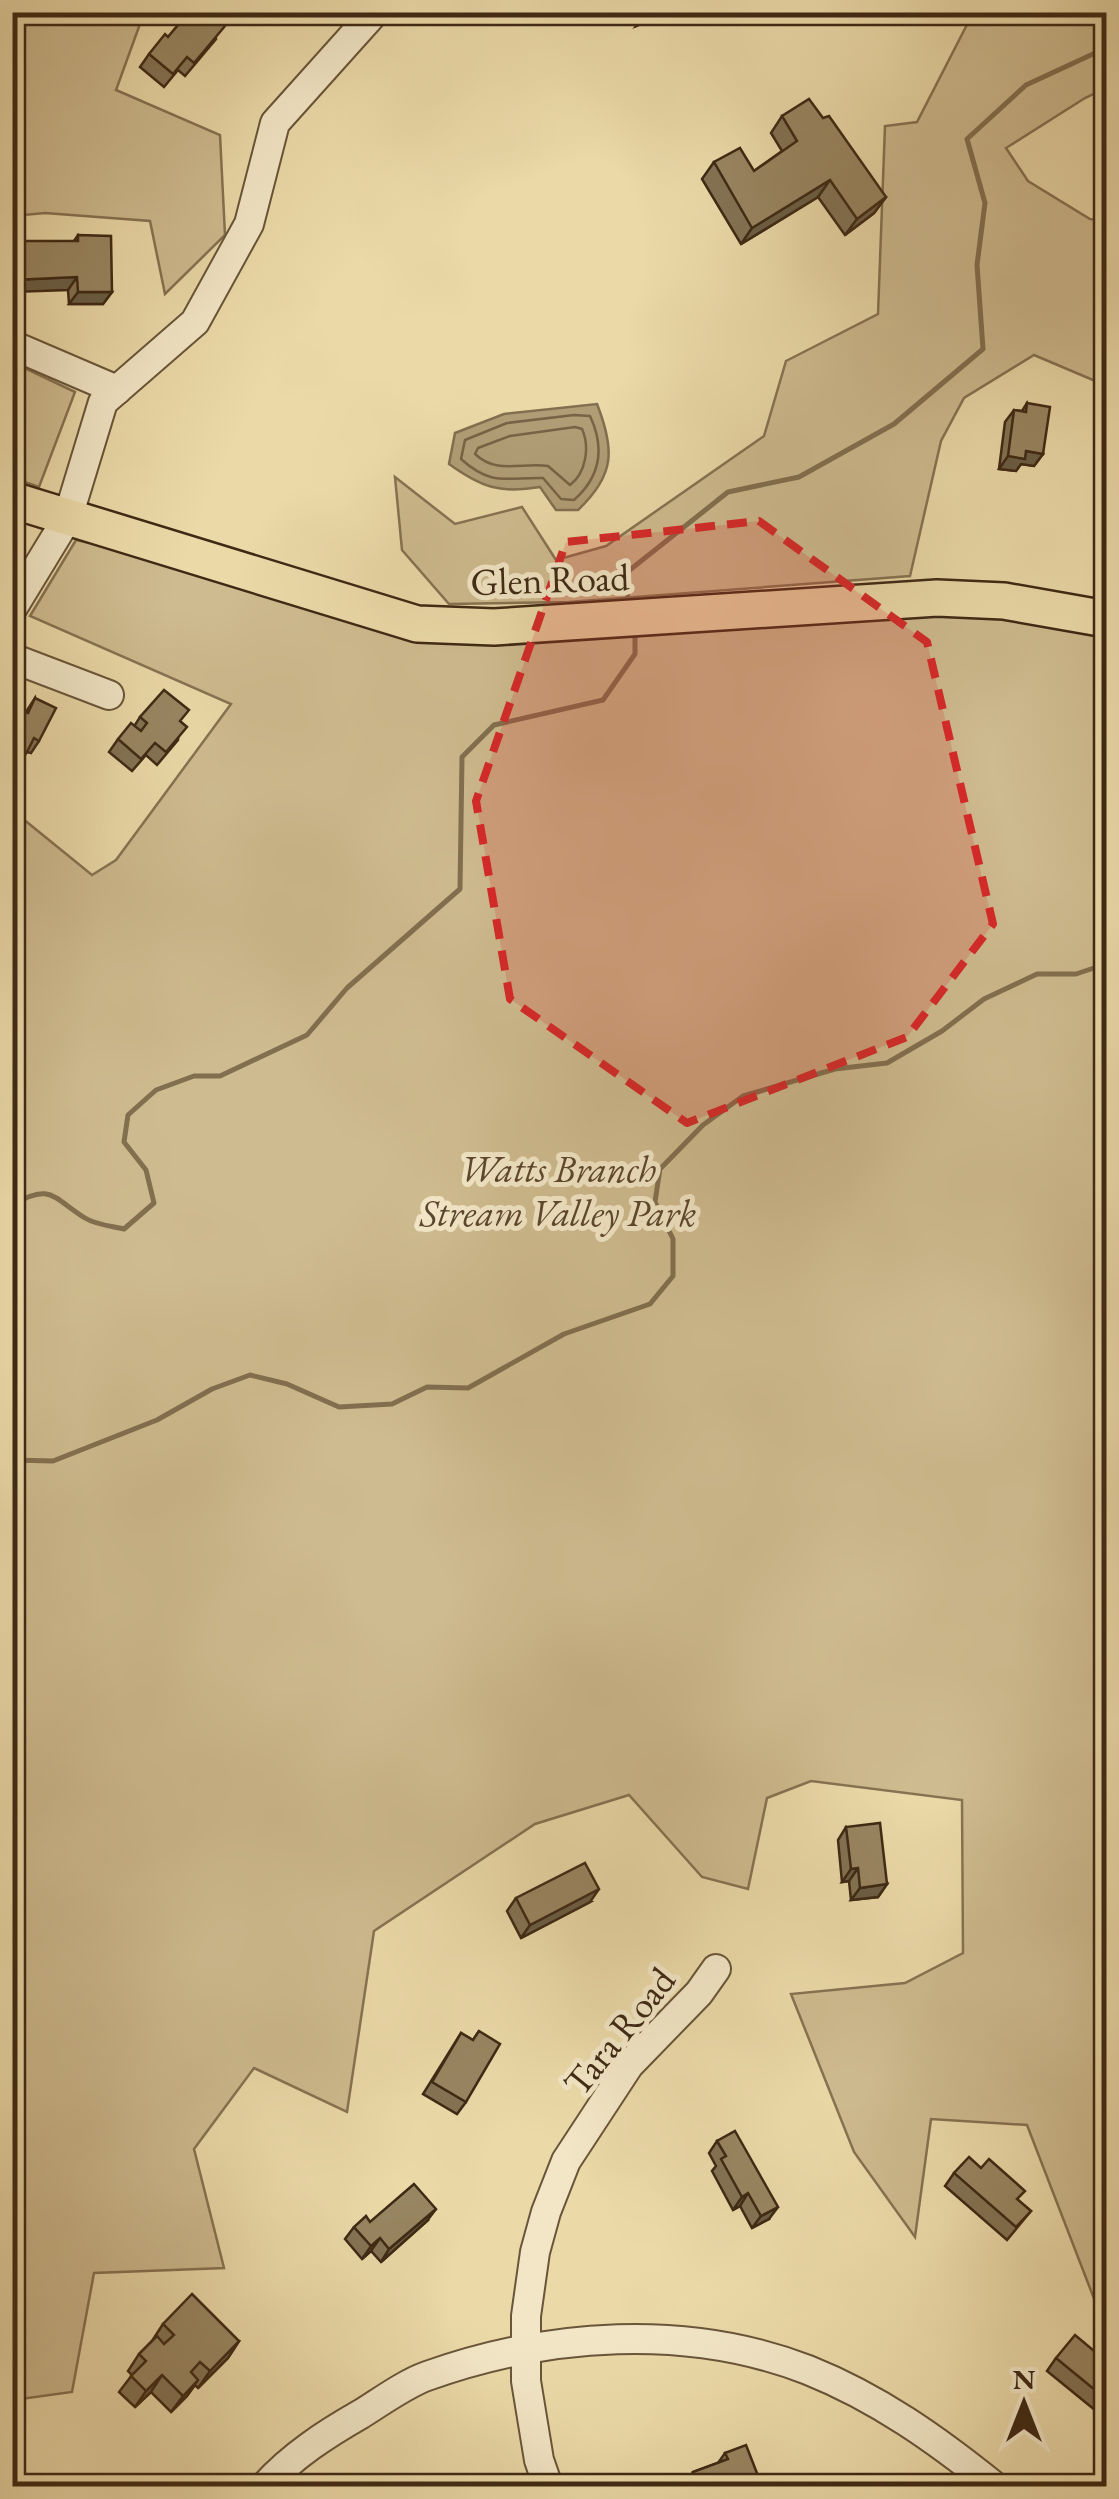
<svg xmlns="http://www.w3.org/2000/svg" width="1119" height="2499" viewBox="0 0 1119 2499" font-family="'EB Garamond',serif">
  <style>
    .green { fill: #cebb8f; stroke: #867252; stroke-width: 2.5 }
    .water { fill: #b09d76; stroke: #826f4f; stroke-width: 2.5 }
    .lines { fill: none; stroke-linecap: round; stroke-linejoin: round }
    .shore { stroke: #776345; stroke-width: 2.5 }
    .stream { stroke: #826f4f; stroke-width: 5 }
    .minor-casing { stroke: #695539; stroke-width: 32 }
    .major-casing { stroke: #3e2914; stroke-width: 40 }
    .minor { stroke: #f2e6c6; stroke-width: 28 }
    .major { stroke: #ebd9a8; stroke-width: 35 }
    .wall { fill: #837253; stroke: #3e2914; stroke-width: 2.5 }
    .shaded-wall { fill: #6a5d44; stroke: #3e2914; stroke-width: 2.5 }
    .building { fill: #988561; stroke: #3e2914; stroke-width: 2.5 }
    .marked { fill: #d62828; fill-opacity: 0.2; stroke: #d62828; stroke-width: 8; stroke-dasharray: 20 12; stroke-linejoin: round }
    .labels { text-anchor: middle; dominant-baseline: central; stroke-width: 10; stroke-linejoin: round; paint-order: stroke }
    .street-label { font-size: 38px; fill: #3e2914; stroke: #f2e6c6 }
    .park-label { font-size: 38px; font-style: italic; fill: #5b462d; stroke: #f2e6c6 }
  </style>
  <rect width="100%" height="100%" fill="#ebd9a8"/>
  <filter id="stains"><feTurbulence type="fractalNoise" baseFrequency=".002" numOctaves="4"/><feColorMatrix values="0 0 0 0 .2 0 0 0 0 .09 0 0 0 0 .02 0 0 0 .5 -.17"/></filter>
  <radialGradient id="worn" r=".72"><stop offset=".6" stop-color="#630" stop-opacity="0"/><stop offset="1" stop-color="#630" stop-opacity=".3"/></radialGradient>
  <g class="green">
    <path d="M 19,13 L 144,13 L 116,90 L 220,135 L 225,235 L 165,294 L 150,221 L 45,213 L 13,216 L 12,21 Z"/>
    <path d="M 973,13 L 1106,13 L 1106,88 L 1085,98 L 1006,148 L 1028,181 L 1090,219 L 1106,221 L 1106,378 L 1100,383 L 1034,355 L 964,398 L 941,441 L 910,576 L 569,602 L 449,604 L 402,550 L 395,477 L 455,524 L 522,507 L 556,560 L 606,546 L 764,436 L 786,361 L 878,314 L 885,126 L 917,122 Z"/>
    <path d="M 12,362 L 75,392 L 39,487 L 13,478 Z"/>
    <path d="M 76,540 L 278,581 L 417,624 L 771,610 L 1106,619 L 1106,2315 L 1098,2309 L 1027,2125 L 931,2119 L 915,2237 L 854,2152 L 791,1994 L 905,1983 L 963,1953 L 962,1800 L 811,1781 L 767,1798 L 748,1889 L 702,1877 L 629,1795 L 535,1824 L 374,1931 L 347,2112 L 254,2068 L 194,2149 L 224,2268 L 94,2273 L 72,2392 L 13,2400 L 12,810 L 92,875 L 116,860 L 231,704 L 30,616 Z"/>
  </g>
  <path class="water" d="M 597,404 C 615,450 615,475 578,510 L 556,510 L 540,487 C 500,494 481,487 449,464 L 455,433 L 504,414 Z"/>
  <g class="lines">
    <g class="shore">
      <path d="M 574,415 L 590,416 C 605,448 601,476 574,500 L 561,499 L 543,478 C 507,477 492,487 461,459 L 465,440 L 507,423 Z"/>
      <path d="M 575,427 L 582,429 C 590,447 586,473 570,485 L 548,466 C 522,462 497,475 475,454 L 478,448 L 510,436 Z"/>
    </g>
    <g class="stream">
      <path d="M 628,603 L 626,573 L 728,492 L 799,477 L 894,424 L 983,349 L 977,265 L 985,203 L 967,139 L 1026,85 L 1106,48"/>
      <path d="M 12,1205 C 51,1182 53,1198 85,1218 C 96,1225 112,1226 124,1229 L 154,1203 L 146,1170 L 124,1142 L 128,1115 L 156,1090 L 194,1076 L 220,1076 L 307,1035 L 347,988 L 460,889 L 462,757 L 494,725 L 603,700 L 635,654 L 635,632"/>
      <path d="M 12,1460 L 53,1461 L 157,1420 L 212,1389 L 250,1375 L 287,1384 L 339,1407 L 392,1404 L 427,1387 L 468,1388 L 564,1334 L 650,1304 L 673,1276 L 673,1239 L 655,1202 L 660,1169 L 703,1125 L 743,1096 L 835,1069 L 887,1063 L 942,1031 L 984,999 L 1037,974 L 1076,974 L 1106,964"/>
    </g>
    <defs>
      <g id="minor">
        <path d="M 12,345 L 117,390"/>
        <path d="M 12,609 L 68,517 L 103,402 L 195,322 L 249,224 L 275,123 L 371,16"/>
        <path d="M 12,658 L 109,695"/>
        <path d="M 265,2486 C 292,2456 326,2434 361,2414 C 382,2401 405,2384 427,2376 C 548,2333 687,2323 808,2370 C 878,2398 937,2440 994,2486"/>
        <path d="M 548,2486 L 539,2460 L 526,2381 L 526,2316 L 535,2252 L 546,2212 L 566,2161 L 629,2065 L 699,1993 L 716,1969"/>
      </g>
      <path id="major" d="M 12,500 L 417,624 L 494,627 L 937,598 L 1004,601 L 1106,619"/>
    </defs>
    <use href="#minor" class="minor-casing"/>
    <use href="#major" class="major-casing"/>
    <use href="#minor" class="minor"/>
    <use href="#major" class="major"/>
  </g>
  <g class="wall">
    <path d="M 184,12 L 218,12 L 214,17 L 216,39 L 185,76 L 178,70 L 164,87 L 140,67 L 149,54 L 168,37 L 183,19 L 181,17 Z"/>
    <path d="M 630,12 L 668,12 L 636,26 Z"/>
    <path d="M 782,116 L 886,197 L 874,213 L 845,235 L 818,197 L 741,244 L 702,179 L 714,162 L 754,171 L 782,151 L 771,133 Z"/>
    <path d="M 78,235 L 112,292 L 103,304 L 69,304 L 68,290 L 74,241 Z"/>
    <path d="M 1027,403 L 1043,454 L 1034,466 L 1021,464 L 1016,471 L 999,469 L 1005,422 L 1014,410 L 1022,411 Z"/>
    <path d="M 12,698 L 19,709 L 26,712 L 35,698 L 39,741 L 31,753 L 27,752 L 18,765 L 12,762 Z"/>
    <path d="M 140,717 L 180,722 L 178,740 L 157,765 L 146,755 L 132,771 L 109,752 L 118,739 L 135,725 Z"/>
    <path d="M 846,1827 L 887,1884 L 878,1897 L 851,1900 L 849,1881 L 842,1882 L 838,1840 Z"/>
    <path d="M 516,1898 L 590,1902 L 521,1938 L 507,1911 Z"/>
    <path d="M 479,2031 L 466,2102 L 457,2114 L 423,2094 L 461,2033 L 473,2040 Z"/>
    <path d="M 717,2141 L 769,2219 L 752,2228 L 740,2206 L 733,2210 L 712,2171 L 716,2166 L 709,2153 Z"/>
    <path d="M 954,2173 L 1018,2200 L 1031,2211 L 1007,2240 L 945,2186 Z"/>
    <path d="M 427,2221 L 381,2262 L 371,2251 L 362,2259 L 345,2239 L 354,2227 L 370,2222 Z"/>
    <path d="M 163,2324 L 239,2341 L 228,2358 L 198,2388 L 195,2385 L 187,2396 L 171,2412 L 151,2392 L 135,2407 L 119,2392 L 132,2375 L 128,2371 L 139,2354 L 152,2341 Z"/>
    <path d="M 1106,2350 L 1106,2419 L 1047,2371 L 1056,2358 Z"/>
    <path d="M 725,2453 L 762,2486 L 679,2486 L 686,2483 L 693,2472 L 718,2463 Z"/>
  </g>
  <g class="shaded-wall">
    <path d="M 646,12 L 668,12 L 636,26 Z"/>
    <path d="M 830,180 L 818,197 L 741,244 L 752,228 Z"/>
    <path d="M 886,197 L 874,213 L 845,235 L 857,219 Z"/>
    <path d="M 77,277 L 68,290 L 12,292 L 12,280 Z"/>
    <path d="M 78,292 L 112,292 L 103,304 L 69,304 Z"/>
    <path d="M 1026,451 L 1043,454 L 1034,466 L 1021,464 L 1016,471 L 999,469 L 1008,456 Z"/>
    <path d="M 858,1868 L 849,1881 L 842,1882 L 851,1869 Z"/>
    <path d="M 887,1884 L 878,1897 L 851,1900 L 860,1888 Z"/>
    <path d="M 599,1889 L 590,1902 L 521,1938 L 530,1925 Z"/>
    <path d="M 748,2193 L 740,2206 L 733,2210 L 742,2197 Z"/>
    <path d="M 778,2207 L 769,2219 L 752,2228 L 761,2216 Z"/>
    <path d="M 436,2209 L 427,2221 L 381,2262 L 389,2249 Z"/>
    <path d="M 380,2238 L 371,2251 L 362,2259 L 371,2246 Z"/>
    <path d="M 239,2341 L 228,2358 L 198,2388 L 210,2371 Z"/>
    <path d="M 162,2375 L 151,2392 L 135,2407 L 146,2391 Z"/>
    <path d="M 198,2380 L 187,2396 L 171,2412 L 183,2396 Z"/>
  </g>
  <g class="building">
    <path d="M 189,12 L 216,12 L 213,16 L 225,26 L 194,63 L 187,57 L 173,74 L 149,54 L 165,34 L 168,37 Z"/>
    <path d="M 809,99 L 823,118 L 829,116 L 886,197 L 857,219 L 830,180 L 752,228 L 714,162 L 740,148 L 754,171 L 797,141 L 782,116 Z"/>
    <path d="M 78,235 L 111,236 L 112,292 L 78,292 L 77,277 L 12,280 L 12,241 L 78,241 Z"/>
    <path d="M 1027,403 L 1050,407 L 1043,454 L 1026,451 L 1025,459 L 1008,456 L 1014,410 L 1026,412 Z"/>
    <path d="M 164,690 L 189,710 L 180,721 L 187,727 L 166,752 L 155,743 L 141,759 L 118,739 L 131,723 L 141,731 L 147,723 L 140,717 Z"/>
    <path d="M 12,698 L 22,702 L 19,709 L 28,713 L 35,698 L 56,708 L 39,741 L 34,738 L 27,752 L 15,747 L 12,749 Z"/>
    <path d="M 880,1823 L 887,1884 L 860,1888 L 858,1868 L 851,1869 L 846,1827 Z"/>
    <path d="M 585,1863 L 599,1889 L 530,1925 L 516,1898 Z"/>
    <path d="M 479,2031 L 500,2044 L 466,2102 L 432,2082 L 461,2033 L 473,2040 Z"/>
    <path d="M 735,2131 L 778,2207 L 761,2216 L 748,2193 L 742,2197 L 721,2159 L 726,2156 L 717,2141 Z"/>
    <path d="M 969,2157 L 981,2168 L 989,2159 L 1025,2191 L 1017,2199 L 1031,2211 L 1016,2227 L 954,2173 Z"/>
    <path d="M 414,2184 L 436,2209 L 389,2249 L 380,2238 L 371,2246 L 354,2227 L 366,2216 L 370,2222 Z"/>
    <path d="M 192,2294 L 239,2341 L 210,2371 L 200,2362 L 191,2372 L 198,2380 L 183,2396 L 162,2375 L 146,2391 L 131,2376 L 146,2361 L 139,2354 L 157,2336 L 164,2344 L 174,2335 L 163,2324 Z"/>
    <path d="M 1075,2335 L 1094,2351 L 1099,2344 L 1106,2350 L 1106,2399 L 1056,2358 Z"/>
    <path d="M 746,2445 L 762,2486 L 681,2486 L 680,2485 L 696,2479 L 693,2472 L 728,2459 L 725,2453 Z"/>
  </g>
  <path class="marked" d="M 759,521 L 927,642 L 993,924 L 907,1037 L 687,1123 L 510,999 L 476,801 L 566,542 Z"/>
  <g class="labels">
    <g class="street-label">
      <text transform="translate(550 579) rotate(-2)">Glen Road</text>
      <text transform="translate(619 2031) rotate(-51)">Tara Road</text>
    </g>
    <g class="park-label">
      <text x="558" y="1168">Watts Branch<tspan x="558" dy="44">Stream Valley Park</tspan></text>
    </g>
  </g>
  <rect width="1119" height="2499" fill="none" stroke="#ebd9a8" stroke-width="50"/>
  <rect x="15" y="15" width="1089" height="2469" fill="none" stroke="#3e2914" stroke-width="5"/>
  <rect x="25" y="25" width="1069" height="2449" fill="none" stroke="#3e2914" stroke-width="2.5"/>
  <g transform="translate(1024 2404)" stroke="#f2e6c6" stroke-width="8" paint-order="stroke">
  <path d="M0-8L18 38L0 25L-18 38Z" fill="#3e2914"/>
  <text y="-15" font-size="28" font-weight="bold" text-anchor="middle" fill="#3e2914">N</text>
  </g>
  <rect width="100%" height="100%" filter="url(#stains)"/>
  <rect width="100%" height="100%" fill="url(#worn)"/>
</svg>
